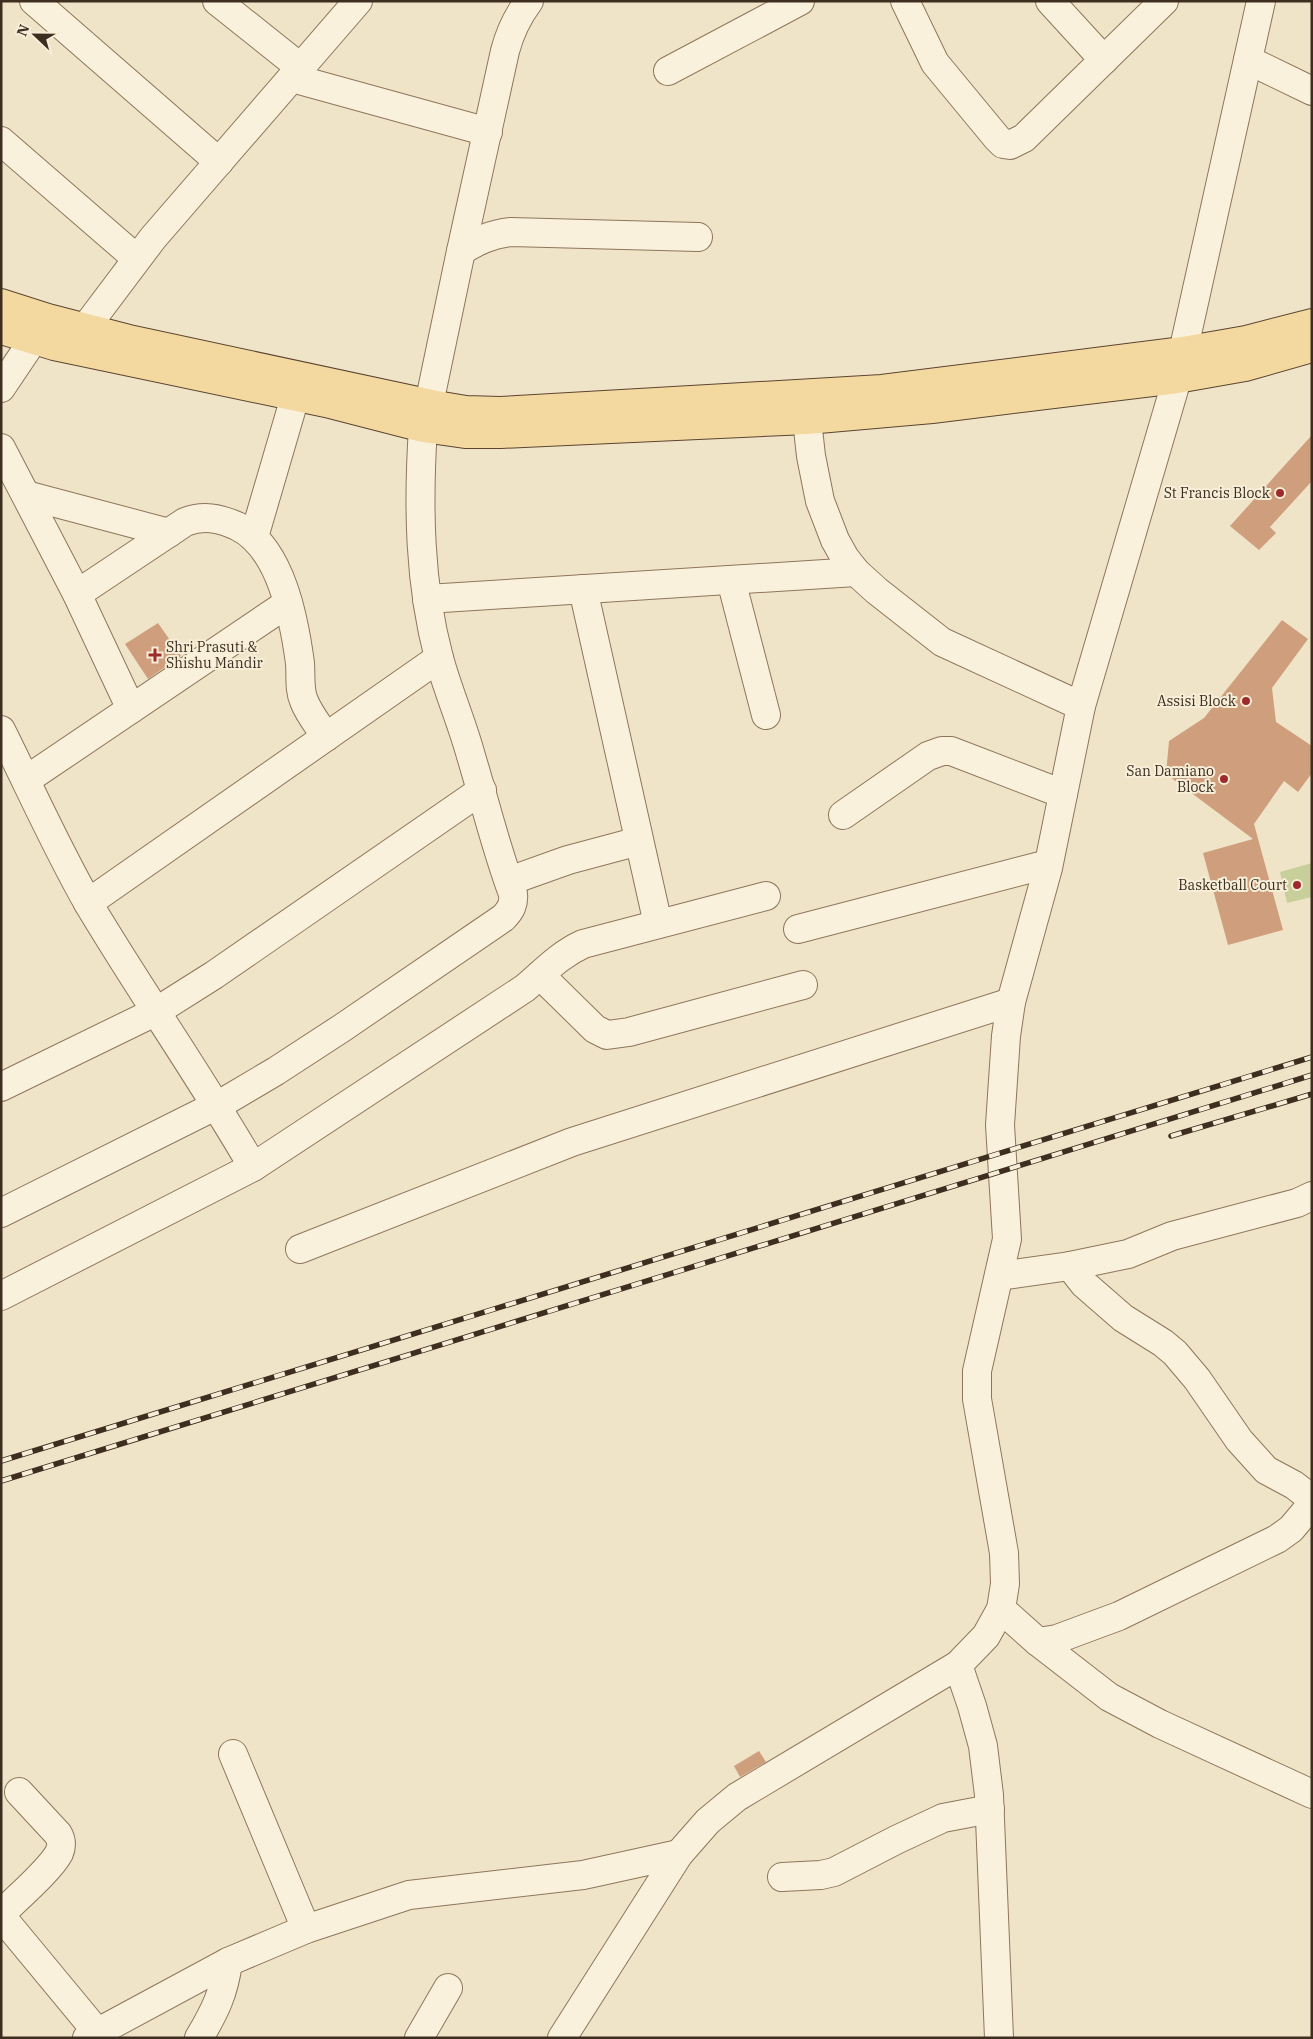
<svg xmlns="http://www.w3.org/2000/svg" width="1313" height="2039" viewBox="0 0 1313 2039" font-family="'IBM Plex Serif',serif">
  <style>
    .green { fill: #c9cf9b }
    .building { fill: #cf9f7d }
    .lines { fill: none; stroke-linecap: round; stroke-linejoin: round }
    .minor-casing { stroke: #8d765c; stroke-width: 30 }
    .major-casing { stroke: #5b4430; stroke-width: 30 }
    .minor { stroke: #faf1dc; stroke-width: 28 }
    .major { stroke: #f3d9a0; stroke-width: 28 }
    .rail-casing { stroke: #3d2e20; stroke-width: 5.5 }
    .rail { stroke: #f7eed8; stroke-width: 4; stroke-dasharray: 11; stroke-linecap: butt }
    .poi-dot { fill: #9e2a2b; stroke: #f7eed8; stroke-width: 2 }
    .labels { text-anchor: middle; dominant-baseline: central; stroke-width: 4; stroke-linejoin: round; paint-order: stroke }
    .poi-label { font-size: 14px; fill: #3d2e20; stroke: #f7eed8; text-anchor: end }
  </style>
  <rect width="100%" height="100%" fill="#f0e4c8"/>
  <path class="green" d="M 1312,863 L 1312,897 L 1287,903 L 1280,872 Z"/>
  <g class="building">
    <path d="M 1312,435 L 1312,481 L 1270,527 L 1276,533 L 1259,550 L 1230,526 Z"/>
    <path d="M 1282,620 L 1308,639 L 1272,688 L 1276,722 L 1312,746 L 1312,773 L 1298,792 L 1284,781 L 1254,824 L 1283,930 L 1228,945 L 1203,853 L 1253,839 L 1166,774 L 1169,741 L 1204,718 Z"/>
    <path d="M 158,623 L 181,656 L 148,679 L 125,644 Z"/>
    <path d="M 759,1751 L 766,1762 L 740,1777 L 734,1766 Z"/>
  </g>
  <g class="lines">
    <defs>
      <g id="minor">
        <path d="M 34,1 L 219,162"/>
        <path d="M 217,1 L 301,68"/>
        <path d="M 905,1 L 935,63 L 997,138 L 1003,144 L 1010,145 L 1024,138 L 1164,1"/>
        <path d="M 1050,1 L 1104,60"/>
        <path d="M 1248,60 L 1312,91"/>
        <path d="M 668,71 L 800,1"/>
        <path d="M 292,78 L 488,132"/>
        <path d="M 1,141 L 136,258"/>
        <path d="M 461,251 C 477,241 491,234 511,232 L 698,237"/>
        <path d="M 75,346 L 86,327 L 153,238 L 358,1"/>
        <path d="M 1,388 L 46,321"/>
        <path d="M 429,404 L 461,251 L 505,51 C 510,32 517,17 529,1"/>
        <path d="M 807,420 L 811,456 L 820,501 L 835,540 L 845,558 L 856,572 L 877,591 L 942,642 L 1081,706"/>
        <path d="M 1,448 L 77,594 L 131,709"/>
        <path d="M 26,495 L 169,533"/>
        <path d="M 254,537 L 295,397"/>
        <path d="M 731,580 L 766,715"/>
        <path d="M 583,589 L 658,924"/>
        <path d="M 77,594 L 185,522 C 203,515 219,518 237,526 C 281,547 294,619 300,663 C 301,676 299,690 304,701 C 309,714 319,726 326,737"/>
        <path d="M 427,599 L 856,572"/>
        <path d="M 1,730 C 30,788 56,847 88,903 C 141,992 201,1077 253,1167"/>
        <path d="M 26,780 L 288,603"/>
        <path d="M 843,815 L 928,756 L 942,751 L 951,751 L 1063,794"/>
        <path d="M 509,881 L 568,860 L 639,841"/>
        <path d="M 88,903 L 439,658"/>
        <path d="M 798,929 L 1048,864"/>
        <path d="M 540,975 L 595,1029 L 607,1035 L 629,1032 L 803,985"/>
        <path d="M 1,1087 L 157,1011 L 214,975 L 482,790"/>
        <path d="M 1,1213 L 227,1100 L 276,1071 L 342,1028 L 503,918 C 511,910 514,904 513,894 C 496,849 485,802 471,756 C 462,723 448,691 439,658 C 419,583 418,505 423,428"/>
        <path d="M 300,1249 L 572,1142 L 1011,1002"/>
        <path d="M 1070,1266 L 1084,1284 L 1123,1318 L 1163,1343 L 1175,1353 L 1197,1379 L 1239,1440 L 1266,1470 L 1294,1485 L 1312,1499"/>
        <path d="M 999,1276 L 1070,1266 L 1128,1254 L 1172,1236 L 1297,1203 L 1312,1196"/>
        <path d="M 1,1296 L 253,1167 L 525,988 C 544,972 559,955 583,944 L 766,896"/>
        <path d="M 1001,1609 L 1038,1642 L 1109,1697 L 1160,1724 L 1312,1794"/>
        <path d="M 1038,1642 L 1057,1639 L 1119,1616 L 1277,1539 L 1291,1529 L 1312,1504"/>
        <path d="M 958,1665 L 972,1706 L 983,1746 L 989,1795 L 999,2038"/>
        <path d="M 233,1754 L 306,1929"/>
        <path d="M 782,1877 L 821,1875 L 834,1872 L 896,1840 L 943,1818 L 990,1809"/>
        <path d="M 1,1914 C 16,1899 50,1870 59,1853 C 62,1846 62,1841 58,1834 L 19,1792"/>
        <path d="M 1,1916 L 97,2032"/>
        <path d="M 87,2038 L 228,1962 L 306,1929 L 409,1895 L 583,1875 L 679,1854"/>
        <path d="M 199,2038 C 215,2011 224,1993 228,1962"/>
        <path d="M 419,2038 L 448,1988"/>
        <path d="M 562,2038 L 679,1854 L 708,1821 L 737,1797 L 958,1665 L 986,1636 L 1001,1609 L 1005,1584 L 1004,1553 L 977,1399 L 977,1371 L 1007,1239 L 1000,1125 L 1006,1036 L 1011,1002 L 1048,868 L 1081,706 L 1177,379 L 1261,1"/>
      </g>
      <g id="major">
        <path d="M 1,303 L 48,318 L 133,340 L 436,405 L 466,410 L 500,411 L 882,389 L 1183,351 L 1246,340 L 1312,323"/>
        <path d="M 1,330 L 54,346 L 326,403 L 423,428 L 465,434 L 501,434 L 807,420 L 932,409 L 1177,379 L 1245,367 L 1312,348"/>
      </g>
    </defs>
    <use href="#minor" class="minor-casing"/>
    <use href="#major" class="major-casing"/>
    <use href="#minor" class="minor"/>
    <use href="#major" class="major"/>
    <defs>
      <g id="rail">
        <path d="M 1171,1136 L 1312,1094"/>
        <path d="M 1,1461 L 1312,1057"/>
        <path d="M 1,1481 L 1312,1075"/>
      </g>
    </defs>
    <use href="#rail" class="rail-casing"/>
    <use href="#rail" class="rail"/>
  </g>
  <g class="poi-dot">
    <circle cx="1280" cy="493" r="5"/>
    <path d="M152.5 647.5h5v5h5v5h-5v5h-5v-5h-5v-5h5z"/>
    <circle cx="1246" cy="701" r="5"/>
    <circle cx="1224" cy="779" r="5"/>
    <circle cx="1297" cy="885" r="5"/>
  </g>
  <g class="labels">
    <g class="poi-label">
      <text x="1270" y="493">St Francis Block</text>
      <text x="166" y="647" text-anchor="start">Shri Prasuti &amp;<tspan x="166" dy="16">Shishu Mandir</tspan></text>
      <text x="1236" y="701">Assisi Block</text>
      <text x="1214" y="771">San Damiano<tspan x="1214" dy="16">Block</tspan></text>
      <text x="1287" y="885">Basketball Court</text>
    </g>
  </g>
  <rect width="1313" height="2039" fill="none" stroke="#3d2e20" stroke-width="5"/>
  <g transform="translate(35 35) rotate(292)" stroke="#f7eed8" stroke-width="4" paint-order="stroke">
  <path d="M0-4L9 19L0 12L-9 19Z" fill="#3d2e20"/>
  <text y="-8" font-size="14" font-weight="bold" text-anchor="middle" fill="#3d2e20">N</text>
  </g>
</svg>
